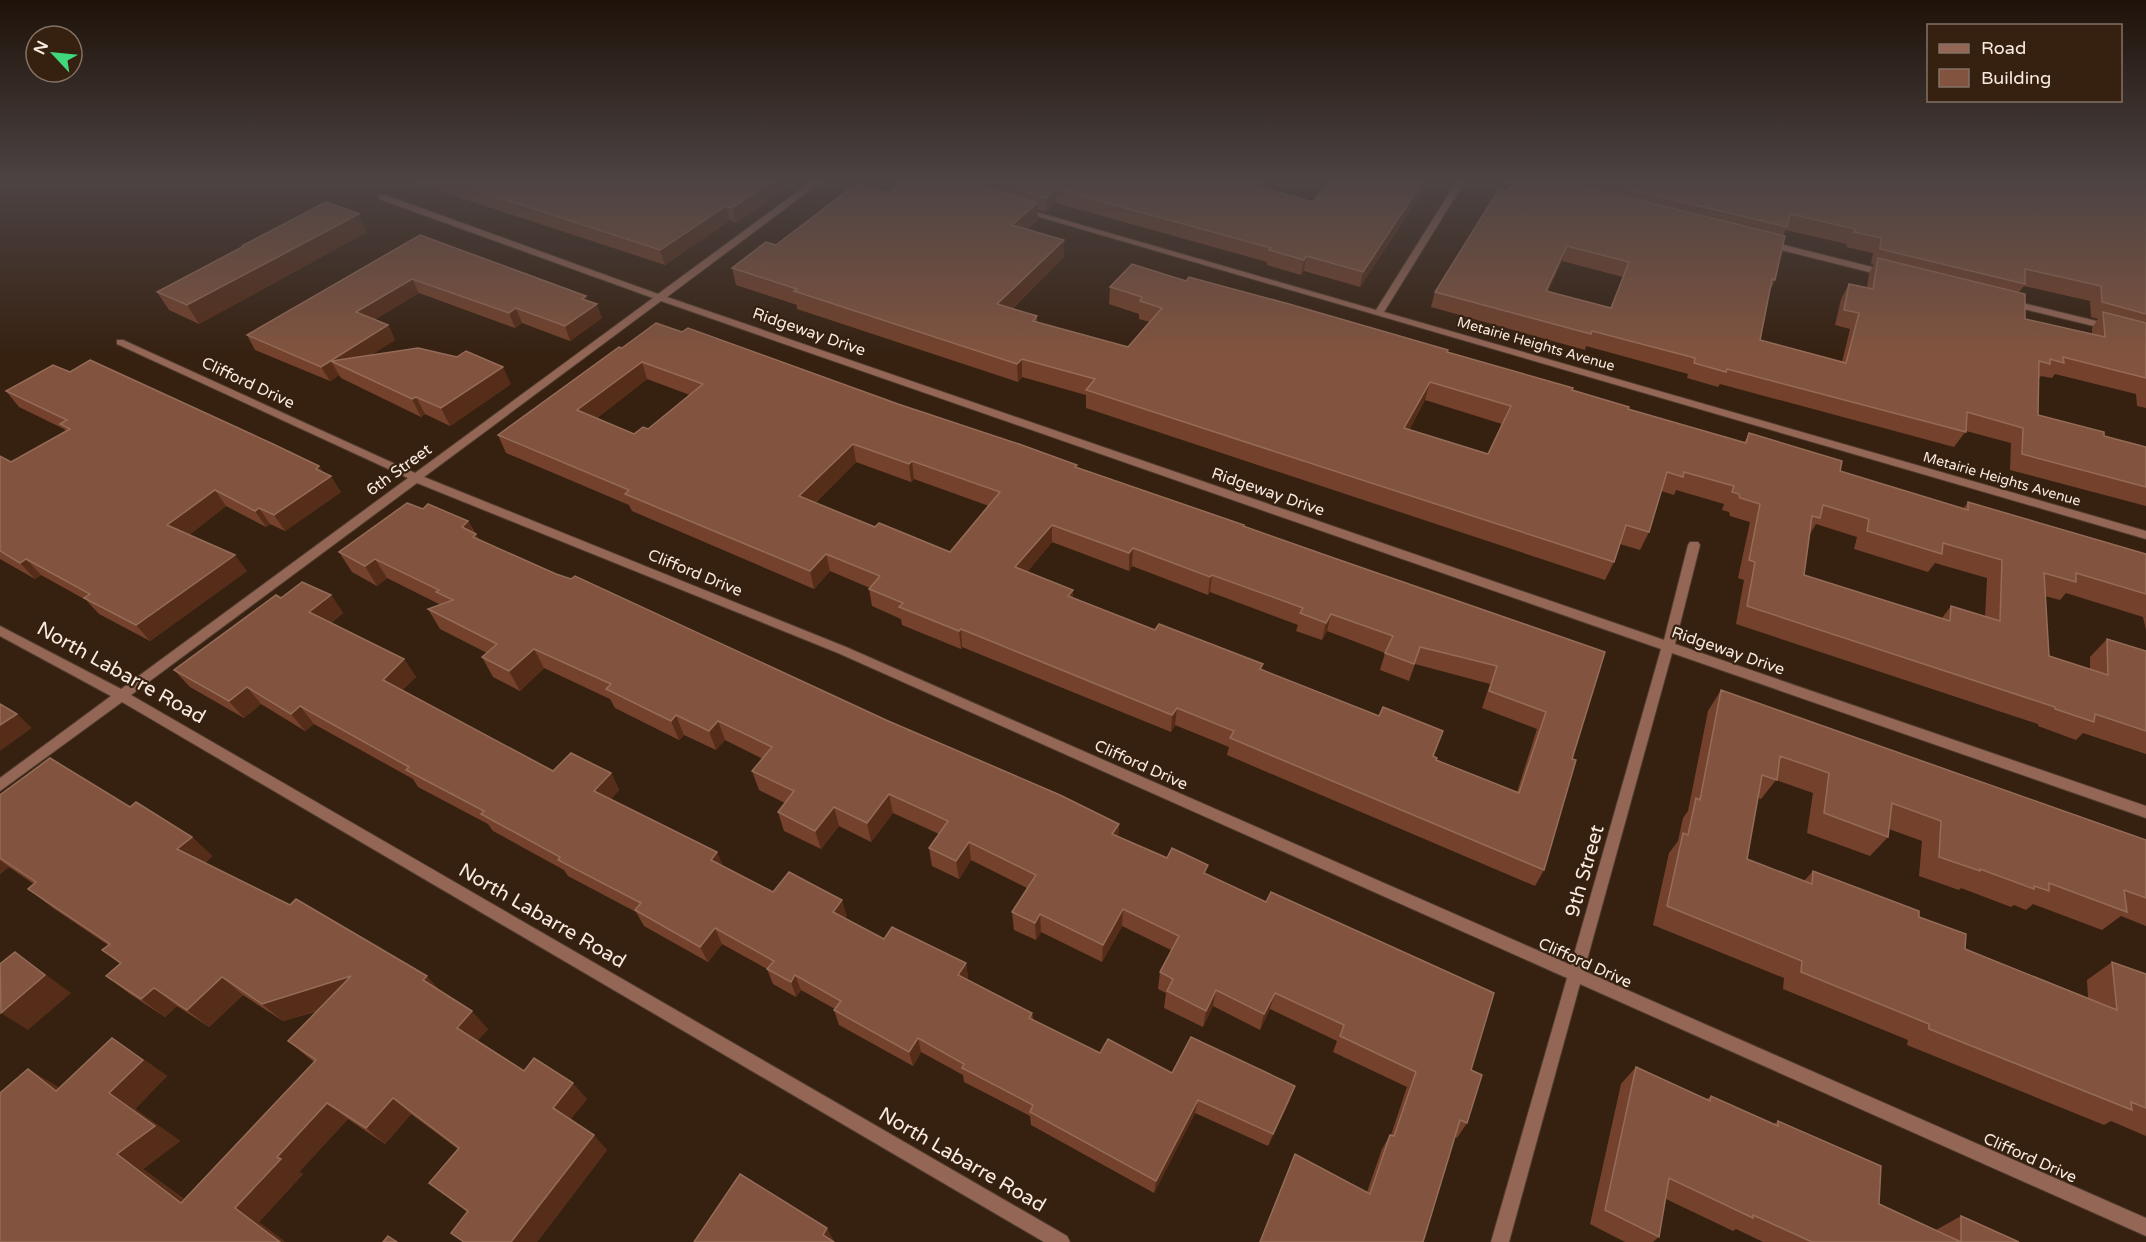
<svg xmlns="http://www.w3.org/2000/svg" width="2146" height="1242" viewBox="0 0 2146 1242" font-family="'Varela Round',sans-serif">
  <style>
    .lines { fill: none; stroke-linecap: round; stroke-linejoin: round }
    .minor-casing { stroke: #513d2e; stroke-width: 2 }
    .minor { fill: #946656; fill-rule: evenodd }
    .wall { fill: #74422c; fill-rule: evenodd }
    .shaded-wall { fill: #552d19 }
    .building { fill: #82543f; stroke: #956c58; stroke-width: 1.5; fill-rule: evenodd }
    .labels { text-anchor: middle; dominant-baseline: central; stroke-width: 4.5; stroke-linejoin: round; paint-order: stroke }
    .far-street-label { font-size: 14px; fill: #f9ebe1; stroke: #362111 }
    .street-label { font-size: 16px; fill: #f9ebe1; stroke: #362111 }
    .near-street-label { font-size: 20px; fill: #f9ebe1; stroke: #362111 }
  </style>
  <rect width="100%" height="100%" fill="#362111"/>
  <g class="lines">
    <defs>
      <g id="minor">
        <path d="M 812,181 L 822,181 L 667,297 L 1664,640 L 1688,545 L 1690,542 L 1698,542 L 1700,545 L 1675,644 L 2146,806 L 2146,818 L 1672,653 L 1584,971 L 2146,1218 L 2146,1236 L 1580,984 L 1509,1242 L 1491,1242 L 1567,978 L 838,653 L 417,483 L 131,695 L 1067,1236 L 1070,1242 L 1044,1242 L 122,702 L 0,791 L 0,778 L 111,696 L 0,636 L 0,626 L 121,689 L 408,478 L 117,344 L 117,340 L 123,340 L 415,473 L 653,298 L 379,199 L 379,195 L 385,195 L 658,294 ZM 661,301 L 1661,649 L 1571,965 L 846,647 L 424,477 Z"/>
        <path d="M 1457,181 L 1465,181 L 1384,312 L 2146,531 L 2146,539 L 1019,211 L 1026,209 L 1376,310 Z"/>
        <path d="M 1503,181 L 1518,181 L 1531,186 L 1527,188 Z"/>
        <path d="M 1768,241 L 1888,271 L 1889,273 L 1885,276 L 1765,246 L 1765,242 Z"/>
        <path d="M 2010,300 L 2113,325 L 2115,327 L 2110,330 L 2007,305 L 2005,303 Z"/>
      </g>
    </defs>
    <use href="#minor" class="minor-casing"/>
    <use href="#minor" class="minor"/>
  </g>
  <g class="wall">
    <path d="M 409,181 L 794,181 L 795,183 L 736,223 L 730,220 L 665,265 Z"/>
    <path d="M 904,181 L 1271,181 L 1264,189 L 1313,202 L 1329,181 L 1425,181 L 1422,193 L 1360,287 L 1304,271 L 1301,275 L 1267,265 L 1267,262 L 1056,203 L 1046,212 L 1038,210 L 1038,220 L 1027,229 L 1064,257 L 1012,309 L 1037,316 L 1037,322 L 1128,347 L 1150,322 L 1139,319 L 1139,314 L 1109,304 L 1110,287 L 1186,281 L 1448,352 L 1572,390 L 1628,409 L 1744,443 L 1749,433 L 1840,471 L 1963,509 L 1968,502 L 2146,554 L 2146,630 L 2143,617 L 2066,593 L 2060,600 L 2045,596 L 2049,656 L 2090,669 L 2090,657 L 2107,639 L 2146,651 L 2146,754 L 2083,733 L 2076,740 L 2038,726 L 2038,724 L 1736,624 L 1744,580 L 1738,578 L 1750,522 L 1730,516 L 1729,512 L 1722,510 L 1724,504 L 1676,490 L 1674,495 L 1661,491 L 1649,532 L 1640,550 L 1620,544 L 1614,562 L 1605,580 L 1086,408 L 1086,395 L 1022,377 L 1018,382 L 797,309 L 797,305 L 736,285 L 732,268 L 776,245 L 889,193 ZM 1425,400 L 1502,424 L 1488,454 L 1409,430 ZM 1816,524 L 1857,537 L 1854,549 L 1928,572 L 1935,563 L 1987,578 L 1985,617 L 1951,606 L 1942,618 L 1804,575 L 1810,534 Z"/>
    <path d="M 1514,181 L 2146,181 L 2146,408 L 2137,406 L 2136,394 L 2055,374 L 2052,378 L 2041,376 L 2038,379 L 2038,415 L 2104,436 L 2146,447 L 2146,506 L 2010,470 L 2011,443 L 1966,431 L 1954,447 L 1720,384 L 1718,387 L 1687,378 L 1688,374 L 1586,346 L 1585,350 L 1431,307 L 1435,292 L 1508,191 ZM 1786,230 L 1847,244 L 1846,247 L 1873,253 L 1871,264 L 1874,265 L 1869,273 L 1867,288 L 1849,284 L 1841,299 L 1835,325 L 1850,329 L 1842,362 L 1760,340 L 1770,291 L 1775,280 L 1783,235 ZM 1562,261 L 1623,277 L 1611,308 L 1548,291 ZM 2024,286 L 2090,301 L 2091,317 L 2098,319 L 2092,328 L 2092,334 L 2025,319 L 2019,292 Z"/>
    <path d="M 367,232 L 199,324 L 169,310 L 157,292 L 243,247 L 242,246 Z"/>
    <path d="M 420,235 L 588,301 L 602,318 L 570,341 L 522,323 L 515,328 L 419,293 L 374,320 L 388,325 L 395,340 L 371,355 L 511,384 L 450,426 L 425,414 L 421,417 L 341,378 L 339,375 L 330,381 L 255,350 L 247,335 Z"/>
    <path d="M 619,347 L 898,404 L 1077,467 L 1244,525 L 1244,526 L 1331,557 L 1605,652 L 1572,759 L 1544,870 L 1535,886 L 1227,755 L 1229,747 L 1175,725 L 1171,732 L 962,647 L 961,649 L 902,625 L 901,619 L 872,606 L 869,589 L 870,588 L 830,571 L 814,589 L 632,511 L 629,505 L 506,453 L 498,435 ZM 647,379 L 690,395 L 648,429 L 634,434 L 597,418 ZM 856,462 L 911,482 L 914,479 L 989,506 L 950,552 L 875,527 L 815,503 ZM 1052,542 L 1129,571 L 1132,566 L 1208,595 L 1210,592 L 1298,625 L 1296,631 L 1322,640 L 1327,631 L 1385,653 L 1380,670 L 1409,681 L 1415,664 L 1490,684 L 1482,708 L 1537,729 L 1517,792 L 1436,760 L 1433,757 L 1261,669 L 1155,630 L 1073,598 L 1027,572 Z"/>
    <path d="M 6,391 L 319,466 L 323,472 L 341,492 L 285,531 L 270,524 L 266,527 L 226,506 L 189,535 L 247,571 L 150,641 L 99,614 L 86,600 L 41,575 L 35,579 L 0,559 L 0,456 L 11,462 L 66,431 L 64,429 L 19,407 Z"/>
    <path d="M 423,509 L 468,521 L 479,540 L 1119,824 L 1118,836 L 1207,874 L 1471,1070 L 1467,1123 L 1457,1138 L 1455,1137 L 1423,1242 L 1367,1192 L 1382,1149 L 1390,1135 L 1391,1135 L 1407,1087 L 1333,1052 L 1337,1041 L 1270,1009 L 1260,1030 L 1213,1006 L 1203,1027 L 1164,1008 L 1166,993 L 1158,989 L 1160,972 L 1171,950 L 1122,926 L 1102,962 L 1041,932 L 1036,940 L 1014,930 L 1012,912 L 1027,888 L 971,860 L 959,879 L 932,866 L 929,848 L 939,834 L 893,813 L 871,842 L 839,826 L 821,849 L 784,831 L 778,812 L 785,803 L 759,790 L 752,771 L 763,759 L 725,740 L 716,750 L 684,735 L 679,740 L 615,708 L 610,699 L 544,668 L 520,691 L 493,677 L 482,657 L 487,653 L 440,629 L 428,609 L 441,605 L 387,578 L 377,586 L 352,572 L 339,552 Z"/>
    <path d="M 331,595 L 343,613 L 331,623 L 404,659 L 416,677 L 402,690 L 553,771 L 611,773 L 619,790 L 610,800 L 717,852 L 722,866 L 773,892 L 847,916 L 845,918 L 884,939 L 966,963 L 968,978 L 967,979 L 1032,1013 L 1033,1019 L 1100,1053 L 1172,1073 L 1290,1100 L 1268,1146 L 1195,1113 L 1154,1193 L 1031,1125 L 1030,1116 L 964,1082 L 963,1075 L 921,1052 L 913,1066 L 839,1025 L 834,1010 L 835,1009 L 801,990 L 796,997 L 773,984 L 767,969 L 722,944 L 708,962 L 644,926 L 636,912 L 568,876 L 564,870 L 493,831 L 488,824 L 418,787 L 413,779 L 314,724 L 305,731 L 261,704 L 244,718 L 190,687 L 174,670 L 281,598 Z"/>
    <path d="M 1721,690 L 2146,840 L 2146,926 L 2121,916 L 2102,930 L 2033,904 L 2026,910 L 2014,905 L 2011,907 L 1961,888 L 1959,890 L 1919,876 L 1922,841 L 1889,829 L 1888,837 L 1870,856 L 1807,833 L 1813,793 L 1776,780 L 1761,799 L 1758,798 L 1747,859 L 1804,881 L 1813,871 L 1919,917 L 1965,949 L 2088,998 L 2087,980 L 2112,962 L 2146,974 L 2146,1136 L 2111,1121 L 2104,1125 L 1907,1045 L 1908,1040 L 1783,989 L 1784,978 L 1653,925 L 1669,853 L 1678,841 L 1683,818 L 1688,811 L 1708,711 Z"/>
    <path d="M 0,795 L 130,807 L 192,837 L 212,856 L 205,863 L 440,991 L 488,1029 L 477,1041 L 524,1071 L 587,1099 L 570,1119 L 607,1150 L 537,1242 L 464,1242 L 467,1212 L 429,1183 L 458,1149 L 411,1114 L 385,1144 L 348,1119 L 299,1172 L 303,1174 L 259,1222 L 0,1242 L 28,1069 L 59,1088 L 137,1055 L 167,1076 L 135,1109 L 180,1141 L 143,1169 L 184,1199 L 314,1062 L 288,1041 L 318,1011 L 283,1021 L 243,995 L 209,1027 L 177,1006 L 165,1017 L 130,994 L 106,976 L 120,964 L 102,950 L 108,945 L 53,908 L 28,889 L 34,884 L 9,867 L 0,874 Z"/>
    <path d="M 1636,1067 L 1707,1099 L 1711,1096 L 1774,1124 L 1778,1121 L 1879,1204 L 1936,1230 L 1961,1216 L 2019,1242 L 1763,1242 L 1736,1229 L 1733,1231 L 1666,1199 L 1659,1237 L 1653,1242 L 1625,1242 L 1590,1224 L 1621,1084 Z"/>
  </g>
  <g class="shaded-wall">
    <path d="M 772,181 L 794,181 L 795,183 L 736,223 L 732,208 Z"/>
    <path d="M 1260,181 L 1271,181 L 1253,201 L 1255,186 Z"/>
    <path d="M 1420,181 L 1425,181 L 1422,193 L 1360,287 L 1363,272 Z"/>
    <path d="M 1056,189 L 1056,203 L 1046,212 L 1046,198 Z"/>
    <path d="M 1037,203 L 1038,220 L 1012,242 L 1012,225 Z"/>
    <path d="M 726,206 L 730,220 L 665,265 L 660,250 Z"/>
    <path d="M 359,214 L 367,232 L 199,324 L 187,305 Z"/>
    <path d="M 1064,240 L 1064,257 L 998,322 L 997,304 Z"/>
    <path d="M 1567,246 L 1562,261 L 1541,306 L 1546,291 Z"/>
    <path d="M 1306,256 L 1304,271 L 1301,275 L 1304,260 Z"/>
    <path d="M 412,279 L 419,293 L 363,327 L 356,312 Z"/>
    <path d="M 586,296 L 590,308 L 597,304 L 602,318 L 570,341 L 565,326 L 582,299 Z"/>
    <path d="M 516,308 L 522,323 L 515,328 L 509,313 Z"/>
    <path d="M 388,325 L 395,340 L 349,369 L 331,361 L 339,375 L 330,381 L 321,367 Z"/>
    <path d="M 1022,359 L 1022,377 L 1018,382 L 1017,364 Z"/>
    <path d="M 642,362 L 647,379 L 584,428 L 577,410 Z"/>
    <path d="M 503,367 L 511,384 L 450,426 L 441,408 Z"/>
    <path d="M 1430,382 L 1425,400 L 1400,446 L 1404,428 Z"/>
    <path d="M 416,397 L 425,414 L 421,417 L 412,399 Z"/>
    <path d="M 853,444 L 856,462 L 803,514 L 799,496 Z"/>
    <path d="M 912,461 L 914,479 L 911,482 L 909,464 Z"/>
    <path d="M 319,466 L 327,478 L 331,476 L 341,492 L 285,531 L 274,515 L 316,469 Z"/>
    <path d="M 215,490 L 226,506 L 180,542 L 167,525 Z"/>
    <path d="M 259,508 L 270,524 L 266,527 L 255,511 Z"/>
    <path d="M 468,521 L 475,535 L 476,534 L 486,554 L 462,527 Z"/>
    <path d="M 1052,525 L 1052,542 L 1016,585 L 1015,567 Z"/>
    <path d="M 1133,548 L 1132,566 L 1129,571 L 1129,553 Z"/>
    <path d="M 826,554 L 830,571 L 814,589 L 810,571 Z"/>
    <path d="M 235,555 L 247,571 L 150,641 L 136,625 Z"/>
    <path d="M 26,559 L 41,575 L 35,579 L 20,563 Z"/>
    <path d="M 375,559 L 387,578 L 377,586 L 365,566 Z"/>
    <path d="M 1212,575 L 1210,592 L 1208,595 L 1210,577 Z"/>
    <path d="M 1073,590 L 1073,607 L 1068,596 Z"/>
    <path d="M 331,595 L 343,613 L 322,630 L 309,612 Z"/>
    <path d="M 1331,614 L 1327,631 L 1322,640 L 1326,623 Z"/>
    <path d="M 961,629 L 962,647 L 961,649 L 959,631 Z"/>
    <path d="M 534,649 L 544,668 L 520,691 L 509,671 Z"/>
    <path d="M 404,659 L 416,677 L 394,697 L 383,680 Z"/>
    <path d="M 247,687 L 261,704 L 244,718 L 229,701 Z"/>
    <path d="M 300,706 L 314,724 L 305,731 L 291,714 Z"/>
    <path d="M 1177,708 L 1175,725 L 1171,732 L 1172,715 Z"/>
    <path d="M 17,714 L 32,728 L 0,751 L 0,725 Z"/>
    <path d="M 676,715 L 684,735 L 679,740 L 671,721 Z"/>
    <path d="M 718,721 L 725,740 L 716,750 L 709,731 Z"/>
    <path d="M 611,773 L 619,790 L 603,808 L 594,791 Z"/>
    <path d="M 889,794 L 893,813 L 871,842 L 867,823 Z"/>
    <path d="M 834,807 L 839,826 L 821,849 L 815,831 Z"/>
    <path d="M 1119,824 L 1118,842 L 1112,834 Z"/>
    <path d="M 192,837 L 212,856 L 198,869 L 177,849 Z"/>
    <path d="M 969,842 L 971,860 L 959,879 L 956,861 Z"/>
    <path d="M 717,852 L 724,868 L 711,860 Z"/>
    <path d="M 0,860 L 9,867 L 0,874 Z"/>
    <path d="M 842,900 L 847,916 L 838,927 L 833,912 Z"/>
    <path d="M 1123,909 L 1122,926 L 1102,962 L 1103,945 Z"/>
    <path d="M 1040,914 L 1041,932 L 1036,940 L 1035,923 Z"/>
    <path d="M 715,928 L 722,944 L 708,962 L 700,947 Z"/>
    <path d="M 15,952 L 71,993 L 28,1030 L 1,1013 Z"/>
    <path d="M 966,963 L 968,978 L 960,990 L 958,975 Z"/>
    <path d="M 795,975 L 801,990 L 796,997 L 791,982 Z"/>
    <path d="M 351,976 L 370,994 L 283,1021 L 262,1004 Z"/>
    <path d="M 427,976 L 443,994 L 423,980 Z"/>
    <path d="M 222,977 L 243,995 L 209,1027 L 187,1010 Z"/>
    <path d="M 154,988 L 177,1006 L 165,1017 L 141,999 Z"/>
    <path d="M 1216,990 L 1213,1006 L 1203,1027 L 1206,1011 Z"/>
    <path d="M 1275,993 L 1270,1009 L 1260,1030 L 1264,1014 Z"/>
    <path d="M 472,1011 L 488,1029 L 473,1045 L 457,1028 Z"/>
    <path d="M 112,1038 L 167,1076 L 135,1109 L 180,1141 L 143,1169 L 206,1216 L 181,1203 L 117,1154 L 109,1093 Z"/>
    <path d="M 918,1038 L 921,1052 L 913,1066 L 909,1052 Z"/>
    <path d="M 28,1069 L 55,1085 L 83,1107 L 56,1091 Z"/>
    <path d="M 573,1083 L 587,1099 L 567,1124 L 553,1108 Z"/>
    <path d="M 1295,1086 L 1290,1100 L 1268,1146 L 1273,1134 Z"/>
    <path d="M 393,1098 L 411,1114 L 385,1144 L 366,1128 Z"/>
    <path d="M 1198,1100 L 1195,1113 L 1154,1193 L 1156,1181 Z"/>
    <path d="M 327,1103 L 348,1119 L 299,1172 L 303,1174 L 259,1222 L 286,1242 L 280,1242 L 235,1208 L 277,1157 Z"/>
    <path d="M 594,1135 L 607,1150 L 537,1242 L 511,1242 Z"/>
    <path d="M 827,1228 L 834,1241 L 834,1242 L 823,1235 Z"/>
  </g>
  <g class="building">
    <path d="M 448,181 L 772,181 L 732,208 L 726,206 L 660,250 Z"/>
    <path d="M 904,181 L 963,181 L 1037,203 L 1012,225 L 1064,240 L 997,304 L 1037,316 L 1033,321 L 1128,347 L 1162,308 L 1140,301 L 1142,297 L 1110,287 L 1132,264 L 1186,281 L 1189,277 L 1289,304 L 1448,350 L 1447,352 L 1573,388 L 1572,390 L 1629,407 L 1628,409 L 1746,443 L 1749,433 L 1842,461 L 1840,471 L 1968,510 L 1968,502 L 2146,554 L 2146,594 L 2076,573 L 2076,582 L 2044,573 L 2049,656 L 2108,675 L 2107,639 L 2146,651 L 2146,731 L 2095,714 L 2094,722 L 2055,709 L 2055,707 L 1747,606 L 1755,562 L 1749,560 L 1760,504 L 1740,498 L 1739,494 L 1732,492 L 1734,486 L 1684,472 L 1683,477 L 1667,472 L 1649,532 L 1626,525 L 1614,562 L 1086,390 L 1095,379 L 1022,359 L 1017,364 L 794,291 L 797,289 L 732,268 L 766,242 L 776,245 L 856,184 L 889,193 ZM 1430,382 L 1511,406 L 1488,454 L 1404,428 ZM 1823,505 L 1869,519 L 1867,531 L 1942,554 L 1943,543 L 2002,560 L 2000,621 L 1951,606 L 1950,621 L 1804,575 L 1812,516 L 1820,518 Z"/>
    <path d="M 988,181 L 1260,181 L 1255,186 L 1313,202 L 1329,181 L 1423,181 L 1363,272 L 1306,256 L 1304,260 L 1269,250 L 1271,248 L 1056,189 L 1046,198 Z"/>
    <path d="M 1514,181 L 1560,181 L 1785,236 L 1775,280 L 1772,279 L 1760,340 L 1846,363 L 1859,313 L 1844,310 L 1849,284 L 1873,289 L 1878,258 L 2025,294 L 2025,319 L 2105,337 L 2103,312 L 2146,323 L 2146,378 L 2063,357 L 2064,363 L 2050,359 L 2050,364 L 2039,361 L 2038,415 L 2104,432 L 2104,436 L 2146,447 L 2146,487 L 2022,454 L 2023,428 L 1967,412 L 1966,432 L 1727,369 L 1726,372 L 1694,363 L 1695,358 L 1592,331 L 1591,334 L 1435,292 L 1499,189 L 1508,191 ZM 1567,246 L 1629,262 L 1611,308 L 1546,291 Z"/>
    <path d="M 1595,181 L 2120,181 L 2146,187 L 2146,314 L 2102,302 L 2101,286 L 2025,269 L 2025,284 L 1880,249 L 1881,238 L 1854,232 L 1855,229 L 1790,214 L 1787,227 Z"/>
    <path d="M 326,202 L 359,214 L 187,305 L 157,292 L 244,246 L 242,246 Z"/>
    <path d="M 420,235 L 586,296 L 582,299 L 597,304 L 565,326 L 516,308 L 509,313 L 412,279 L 356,312 L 388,325 L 321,367 L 247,335 Z"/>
    <path d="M 656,323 L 682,332 L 688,328 L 898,404 L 1019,444 L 1077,465 L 1075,467 L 1244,525 L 1243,526 L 1331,557 L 1605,652 L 1572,759 L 1576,760 L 1544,870 L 1230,738 L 1234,731 L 1177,708 L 1172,715 L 961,629 L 959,631 L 899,607 L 903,603 L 869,589 L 880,576 L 826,554 L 810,571 L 625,494 L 629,490 L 498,435 L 619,347 L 622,348 ZM 642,362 L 703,384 L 648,429 L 643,427 L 634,434 L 577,410 ZM 853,444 L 909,464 L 912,461 L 1000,492 L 950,552 L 879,523 L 875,527 L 799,496 ZM 1052,525 L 1129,553 L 1133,548 L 1210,577 L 1212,575 L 1303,608 L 1300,613 L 1326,623 L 1331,614 L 1393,636 L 1385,653 L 1414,664 L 1420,647 L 1497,666 L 1489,691 L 1546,712 L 1519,793 L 1436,760 L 1437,758 L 1433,756 L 1443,731 L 1383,707 L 1379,716 L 1260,669 L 1263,664 L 1159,624 L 1155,630 L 1068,596 L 1073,590 L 1015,567 Z"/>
    <path d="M 418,348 L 457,357 L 466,351 L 503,367 L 441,408 L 416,397 L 412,399 L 331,361 Z"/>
    <path d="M 90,360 L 273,444 L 319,466 L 316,469 L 331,476 L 274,515 L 259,508 L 255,511 L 215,490 L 167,525 L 235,555 L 136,625 L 84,598 L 90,594 L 26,559 L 20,563 L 0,551 L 0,456 L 11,462 L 70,429 L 60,424 L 67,420 L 6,391 L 53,365 L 70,372 Z"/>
    <path d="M 407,503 L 423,509 L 428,504 L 468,521 L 462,527 L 476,534 L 473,537 L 556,574 L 571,579 L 575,576 L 886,720 L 1060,795 L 1119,824 L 1112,834 L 1167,858 L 1172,848 L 1208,865 L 1204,873 L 1266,902 L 1271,892 L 1494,993 L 1471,1070 L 1482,1075 L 1467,1123 L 1460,1120 L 1423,1242 L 1260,1242 L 1295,1154 L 1370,1194 L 1390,1135 L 1394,1136 L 1416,1072 L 1340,1036 L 1344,1025 L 1275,993 L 1264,1014 L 1216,990 L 1206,1011 L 1167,991 L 1173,979 L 1160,972 L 1179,936 L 1123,909 L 1103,945 L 1040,914 L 1035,923 L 1012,912 L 1036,875 L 969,842 L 956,861 L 929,848 L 948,821 L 889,794 L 867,823 L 834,807 L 815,831 L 778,812 L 794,791 L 752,771 L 772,747 L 718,721 L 709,731 L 676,715 L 671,721 L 606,689 L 611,684 L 534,649 L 509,671 L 482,657 L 497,644 L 428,609 L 453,600 L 436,592 L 439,590 L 375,559 L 365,566 L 339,552 Z"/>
    <path d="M 302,582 L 331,595 L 309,612 L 404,659 L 383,680 L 553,771 L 571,753 L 611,773 L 594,791 L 717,852 L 711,860 L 773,892 L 789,872 L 842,900 L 833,912 L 884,939 L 892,927 L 966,963 L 958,975 L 1032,1013 L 1029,1018 L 1100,1053 L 1108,1039 L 1172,1073 L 1191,1037 L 1295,1086 L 1273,1134 L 1198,1100 L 1156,1181 L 1030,1112 L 1033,1105 L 962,1068 L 964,1064 L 918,1038 L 909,1052 L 834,1010 L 841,1001 L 795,975 L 791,982 L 767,969 L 774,961 L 715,928 L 700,947 L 635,910 L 641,903 L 558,860 L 560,857 L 481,814 L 484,811 L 406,770 L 409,767 L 300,706 L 291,714 L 247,687 L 229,701 L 174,670 L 276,595 L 281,598 Z"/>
    <path d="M 1721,690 L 2146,840 L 2146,898 L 2124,890 L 2127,912 L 2049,883 L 2049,891 L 2034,886 L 2034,889 L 1980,869 L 1980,871 L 1939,857 L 1941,821 L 1892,803 L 1888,837 L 1824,813 L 1829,773 L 1780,756 L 1777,780 L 1762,775 L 1747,859 L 1812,884 L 1813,871 L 1919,911 L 1919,917 L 1966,934 L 1965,949 L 2117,1010 L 2112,962 L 2146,974 L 2146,1108 L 2131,1102 L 2132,1110 L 1929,1029 L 1929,1024 L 1801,972 L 1802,961 L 1667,906 L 1683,833 L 1688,835 L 1696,798 L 1700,800 Z"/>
    <path d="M 0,704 L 17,714 L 0,725 Z"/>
    <path d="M 50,758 L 130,807 L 136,802 L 192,837 L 177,849 L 290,905 L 296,899 L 427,976 L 423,980 L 472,1011 L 457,1028 L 524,1071 L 534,1058 L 573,1083 L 553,1108 L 594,1135 L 511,1242 L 464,1242 L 451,1233 L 468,1211 L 429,1183 L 459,1148 L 393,1098 L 366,1128 L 327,1103 L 277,1157 L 281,1159 L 235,1208 L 280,1242 L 0,1242 L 0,1093 L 28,1069 L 56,1091 L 112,1038 L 143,1060 L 109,1093 L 155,1126 L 117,1154 L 181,1203 L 316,1060 L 288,1041 L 351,976 L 262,1004 L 222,977 L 187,1010 L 154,988 L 141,999 L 106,976 L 121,963 L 102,950 L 110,944 L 28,889 L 36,882 L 0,858 L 0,795 Z"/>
    <path d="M 15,952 L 45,975 L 1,1013 L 0,964 Z"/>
    <path d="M 1636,1067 L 1710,1101 L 1711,1096 L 1778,1126 L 1778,1121 L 1881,1166 L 1879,1204 L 1961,1242 L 1961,1216 L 2019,1242 L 1812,1242 L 1753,1215 L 1753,1218 L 1669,1178 L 1659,1237 L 1605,1210 Z"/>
    <path d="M 740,1174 L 827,1228 L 823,1235 L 834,1242 L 694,1242 Z"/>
    <path d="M 388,1236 L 397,1242 L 383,1242 Z"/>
  </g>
  <linearGradient id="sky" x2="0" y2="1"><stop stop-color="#1e1209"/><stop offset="0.51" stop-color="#4c4343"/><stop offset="1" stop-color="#4c4343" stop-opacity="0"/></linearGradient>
  <rect width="2146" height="355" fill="url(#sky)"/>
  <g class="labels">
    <g class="far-street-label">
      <text transform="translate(1536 344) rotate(16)">Metairie Heights Avenue</text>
      <text transform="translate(2002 479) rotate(16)">Metairie Heights Avenue</text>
    </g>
    <g class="street-label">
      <text transform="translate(809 332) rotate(19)">Ridgeway Drive</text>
      <text transform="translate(248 383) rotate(25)">Clifford Drive</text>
      <text transform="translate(399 470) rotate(-36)">6th Street</text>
      <text transform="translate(1268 492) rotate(19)">Ridgeway Drive</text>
      <text transform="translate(695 573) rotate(22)">Clifford Drive</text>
      <text transform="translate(1728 651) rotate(19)">Ridgeway Drive</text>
      <text transform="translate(1141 765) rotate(24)">Clifford Drive</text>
      <text transform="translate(1585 963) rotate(24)">Clifford Drive</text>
      <text transform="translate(2030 1158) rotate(24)">Clifford Drive</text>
    </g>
    <g class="near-street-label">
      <text transform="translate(121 673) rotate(29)">North Labarre Road</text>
      <text transform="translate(1585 871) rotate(-74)">9th Street</text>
      <text transform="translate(542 916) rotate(30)">North Labarre Road</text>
      <text transform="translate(962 1160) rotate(30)">North Labarre Road</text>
    </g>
  </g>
  <rect x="1927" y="24" width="195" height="78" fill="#362111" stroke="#847264" stroke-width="1.5"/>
  <rect x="1939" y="44" width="30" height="9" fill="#946656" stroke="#847264" stroke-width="1.5"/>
  <text x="1981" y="54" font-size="18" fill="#f9ebe1">Road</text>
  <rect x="1939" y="69" width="30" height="18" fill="#82543f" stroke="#847264" stroke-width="1.5"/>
  <text x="1981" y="84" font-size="18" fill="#f9ebe1">Building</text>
  <g transform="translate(54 54) rotate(296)"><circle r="28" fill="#362111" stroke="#847264" stroke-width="1.5"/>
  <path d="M0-4.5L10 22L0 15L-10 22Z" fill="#41d77c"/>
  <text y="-9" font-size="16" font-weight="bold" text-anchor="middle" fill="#f9ebe1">N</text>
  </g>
</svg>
